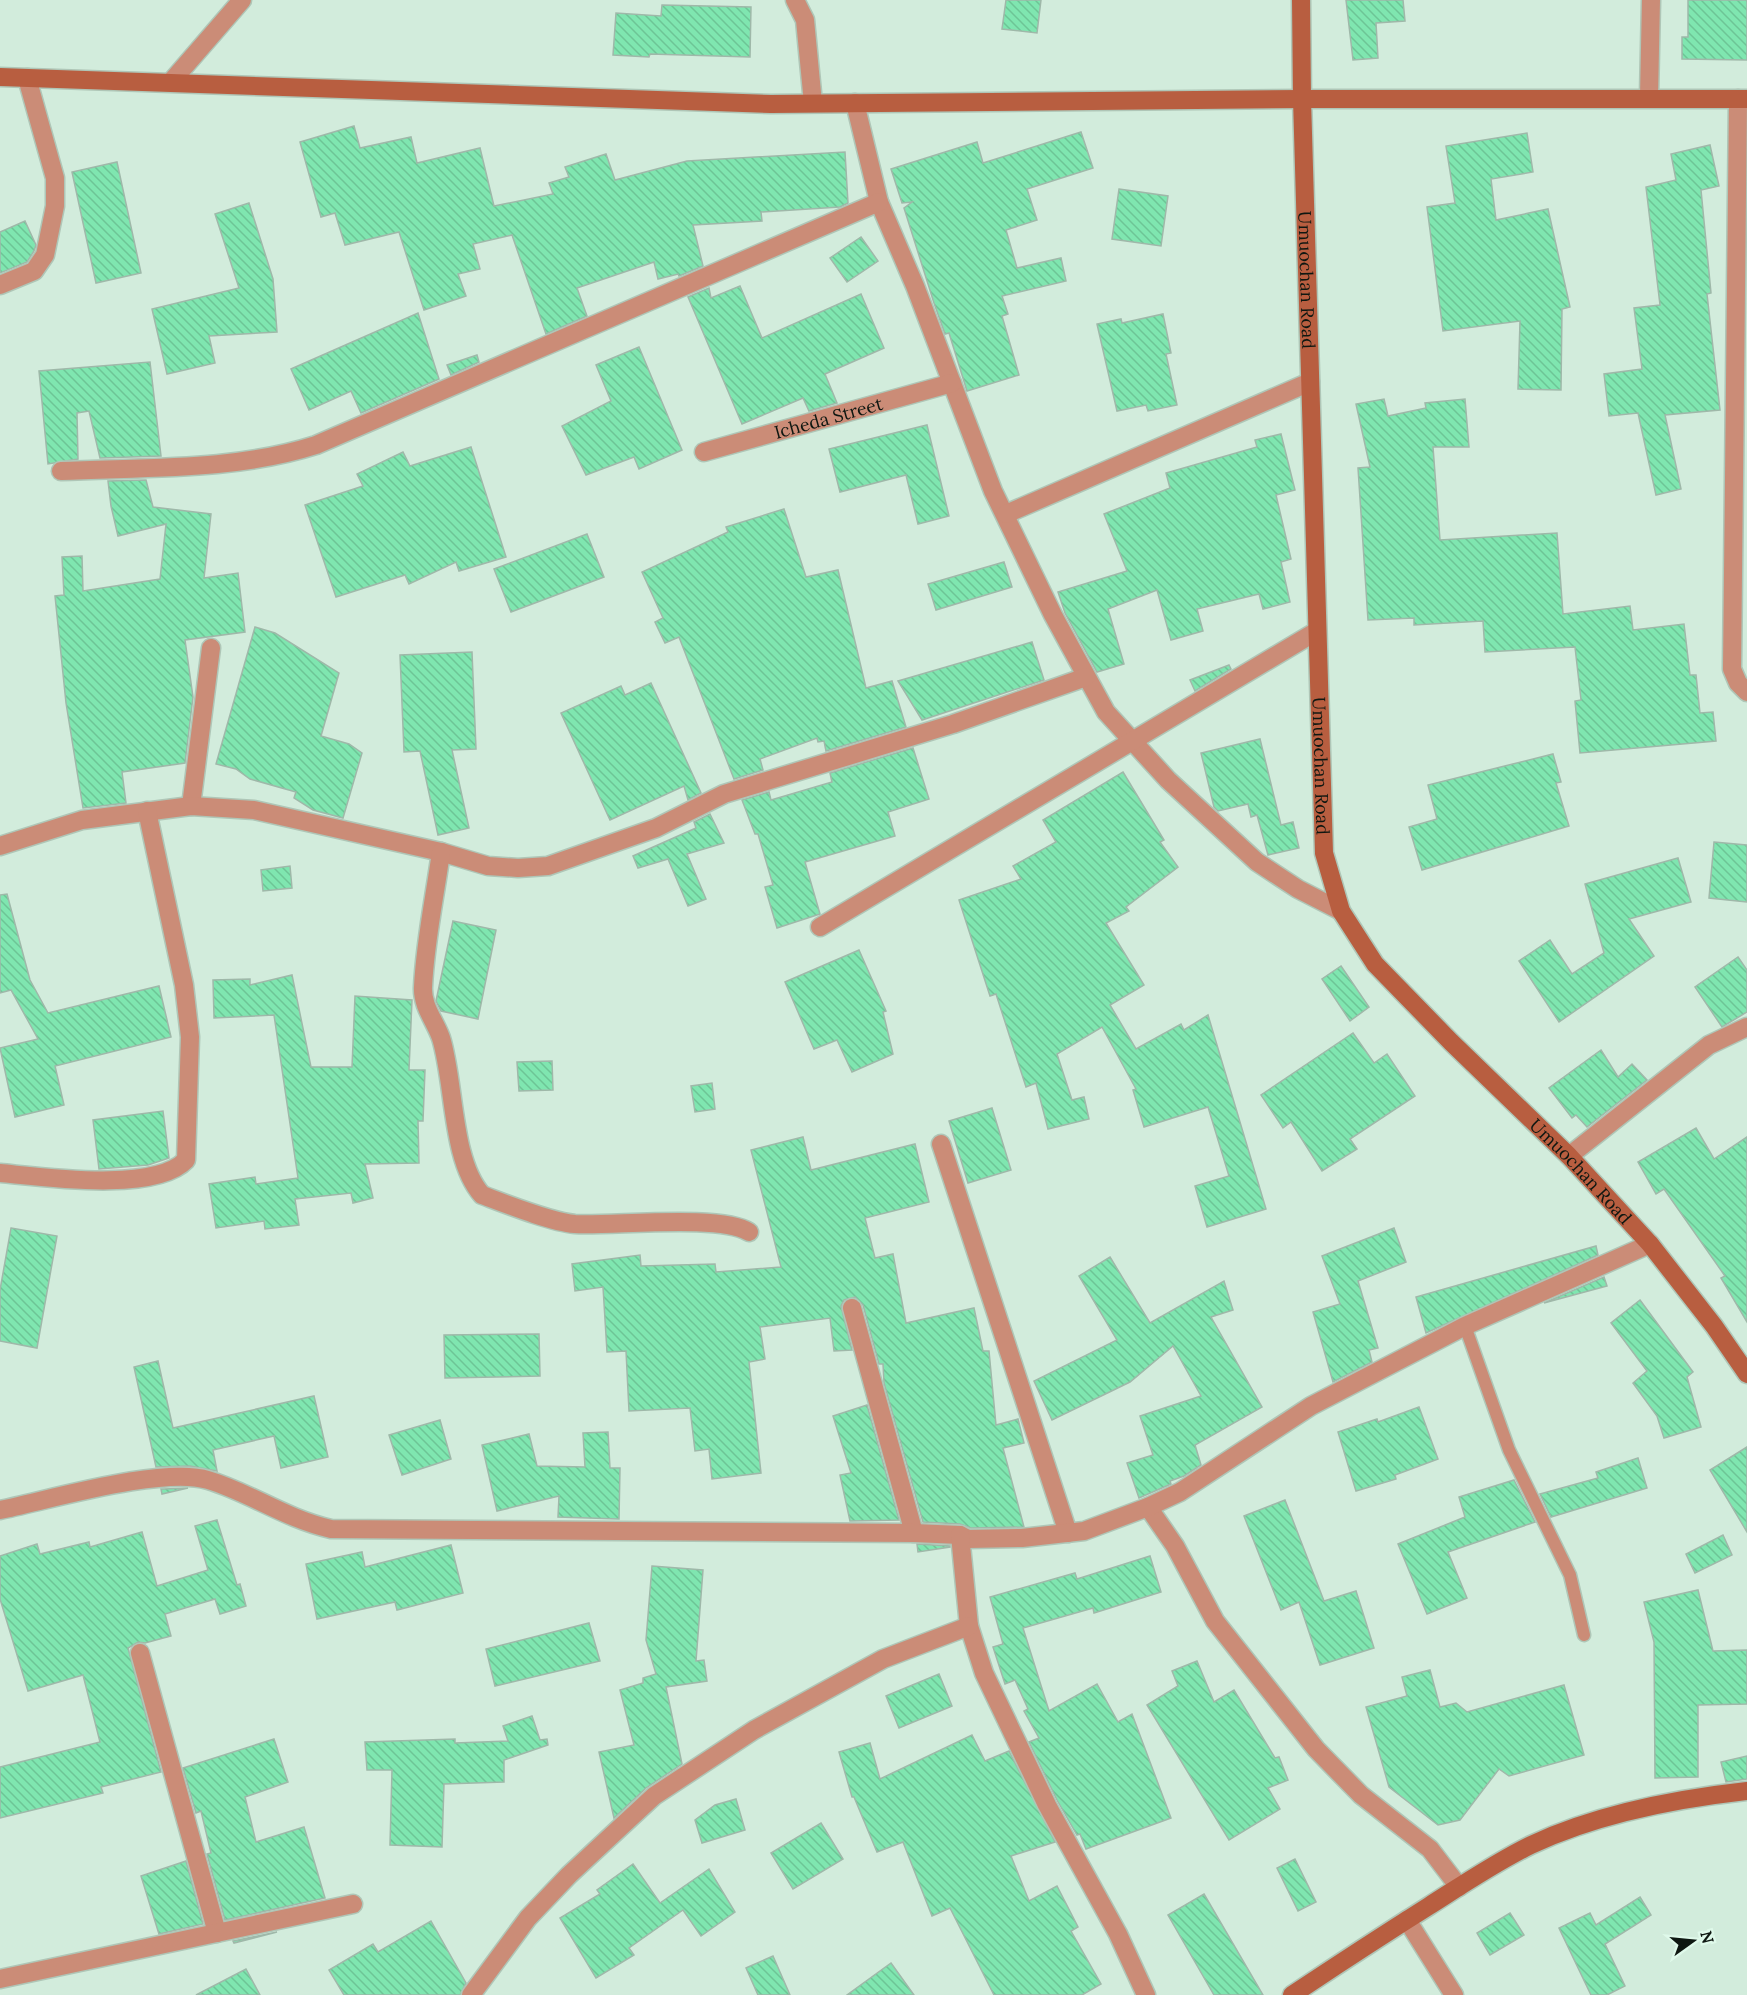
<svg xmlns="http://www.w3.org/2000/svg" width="1747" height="1995" viewBox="0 0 1747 1995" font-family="Lora,serif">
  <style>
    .building { fill: url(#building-back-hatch); stroke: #9fb8a9; stroke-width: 1.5 }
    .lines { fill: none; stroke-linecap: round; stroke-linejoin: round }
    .lane-casing { stroke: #afc6b7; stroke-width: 15 }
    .street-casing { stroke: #afc6b7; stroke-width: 21 }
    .secondary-casing { stroke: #afc6b7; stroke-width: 21 }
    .lane { stroke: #cb8c77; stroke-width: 12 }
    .street { stroke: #cb8c77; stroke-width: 18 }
    .secondary { stroke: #b85e40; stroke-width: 18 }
    .labels { text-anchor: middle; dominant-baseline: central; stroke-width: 4.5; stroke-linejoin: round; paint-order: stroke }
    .street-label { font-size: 18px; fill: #0e1711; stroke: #dff9ea }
  </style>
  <defs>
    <pattern id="building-back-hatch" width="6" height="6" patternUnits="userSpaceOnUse" patternTransform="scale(1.5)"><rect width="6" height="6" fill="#7fe6b0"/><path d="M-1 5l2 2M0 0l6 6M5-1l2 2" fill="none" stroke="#6dc596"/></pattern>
  </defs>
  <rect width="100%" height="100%" fill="#d2ecdc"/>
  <g class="building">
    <path d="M 1006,0 L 1041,0 L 1037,33 L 1002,29 Z"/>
    <path d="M 1346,0 L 1403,0 L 1405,21 L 1376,23 L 1378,58 L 1353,60 Z"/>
    <path d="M 1688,0 L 1747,0 L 1747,60 L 1682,59 L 1682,37 L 1688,37 Z"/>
    <path d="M 662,5 L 751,7 L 750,57 L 650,54 L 649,57 L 613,55 L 616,13 L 661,16 Z"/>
    <path d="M 354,126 L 360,148 L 411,137 L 417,163 L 480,148 L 494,206 L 553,194 L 549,183 L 569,177 L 565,167 L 606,154 L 615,180 L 687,161 L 845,152 L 848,203 L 840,207 L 761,212 L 762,221 L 693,225 L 703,266 L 679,276 L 678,274 L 658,279 L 654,262 L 577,288 L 587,316 L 546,334 L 512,235 L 473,244 L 480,269 L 458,274 L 466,296 L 424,310 L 399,232 L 345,245 L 335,213 L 321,217 L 300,142 Z"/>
    <path d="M 1081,132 L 1093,168 L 1027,189 L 1037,220 L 1006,230 L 1017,268 L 1061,258 L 1066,281 L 1002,296 L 1008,314 L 1002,316 L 1019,375 L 967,391 L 949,333 L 945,334 L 934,303 L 904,208 L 912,202 L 902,203 L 891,169 L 977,142 L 983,163 Z"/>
    <path d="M 1527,133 L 1533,172 L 1491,179 L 1496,220 L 1548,209 L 1570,307 L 1562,309 L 1561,390 L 1518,389 L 1520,321 L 1443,331 L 1427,207 L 1455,203 L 1446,146 Z"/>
    <path d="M 1710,145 L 1719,186 L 1701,190 L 1711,293 L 1707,294 L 1720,410 L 1665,415 L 1681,489 L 1656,495 L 1638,413 L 1609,416 L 1604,374 L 1642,369 L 1634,308 L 1660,305 L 1646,187 L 1676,180 L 1671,154 Z"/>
    <path d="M 117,162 L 141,273 L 96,283 L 72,172 Z"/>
    <path d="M 1119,189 L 1168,196 L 1161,246 L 1112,239 Z"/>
    <path d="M 249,203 L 273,279 L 277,332 L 209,336 L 215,363 L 167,374 L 152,309 L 239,288 L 215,214 Z"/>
    <path d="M 25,221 L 36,245 L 34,251 L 27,262 L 0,273 L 0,232 Z"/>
    <path d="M 861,237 L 878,261 L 847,282 L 830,258 Z"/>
    <path d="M 740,286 L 762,338 L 861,294 L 884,348 L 825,374 L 837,403 L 809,411 L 803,398 L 742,424 L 688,297 L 709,288 L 711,298 Z"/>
    <path d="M 418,313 L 439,379 L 361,413 L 351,391 L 309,410 L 291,369 Z"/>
    <path d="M 1163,314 L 1171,353 L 1166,354 L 1177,405 L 1148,411 L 1146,405 L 1117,411 L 1097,324 L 1121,319 L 1122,323 Z"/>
    <path d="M 639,347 L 682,450 L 639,469 L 634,457 L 586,475 L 562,426 L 611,401 L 596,365 Z"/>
    <path d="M 477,355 L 479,362 L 451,375 L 447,365 Z"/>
    <path d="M 150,362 L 161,456 L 100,458 L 89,411 L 77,413 L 78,459 L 48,464 L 39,371 Z"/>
    <path d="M 1384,399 L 1388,416 L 1426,408 L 1425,403 L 1465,399 L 1469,447 L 1433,447 L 1440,540 L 1557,533 L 1563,614 L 1630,606 L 1633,630 L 1684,624 L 1690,675 L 1696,675 L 1700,713 L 1713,712 L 1716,741 L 1580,753 L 1575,701 L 1581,700 L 1575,647 L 1485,652 L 1483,621 L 1414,625 L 1414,618 L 1368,620 L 1358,468 L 1370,467 L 1356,404 Z"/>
    <path d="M 927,425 L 949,516 L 918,524 L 906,475 L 840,492 L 829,449 Z"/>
    <path d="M 1281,434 L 1295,490 L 1276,495 L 1291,559 L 1281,562 L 1290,602 L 1263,609 L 1259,594 L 1197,609 L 1203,631 L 1171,640 L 1157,590 L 1108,609 L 1124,664 L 1097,672 L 1065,613 L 1058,592 L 1127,571 L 1104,514 L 1170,488 L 1166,473 L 1257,447 L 1255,440 Z"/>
    <path d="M 471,447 L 506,557 L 459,571 L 456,562 L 409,584 L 405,575 L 336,597 L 305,505 L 363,486 L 357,474 L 403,452 L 410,466 Z"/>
    <path d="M 146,480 L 153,507 L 211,514 L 204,578 L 238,573 L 245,632 L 185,640 L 193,697 L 185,763 L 122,772 L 126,803 L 83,808 L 66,703 L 55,596 L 64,595 L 62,557 L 82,556 L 83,591 L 160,579 L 166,524 L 118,536 L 111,506 L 108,481 Z"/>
    <path d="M 784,509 L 806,577 L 838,570 L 866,688 L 892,681 L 906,727 L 826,751 L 824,741 L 818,742 L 817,738 L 760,759 L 763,770 L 734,779 L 679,637 L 665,643 L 655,622 L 663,618 L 642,572 L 728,532 L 726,527 Z"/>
    <path d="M 587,534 L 604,577 L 511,612 L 494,569 Z"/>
    <path d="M 1004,562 L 1012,587 L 936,610 L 928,584 Z"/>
    <path d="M 255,627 L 275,633 L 339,673 L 321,736 L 349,744 L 362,753 L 343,818 L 313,810 L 294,798 L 296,792 L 250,779 L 236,769 L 216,764 Z"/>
    <path d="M 1032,642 L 1044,680 L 922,720 L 898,681 Z"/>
    <path d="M 472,652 L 476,749 L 452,750 L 469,828 L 438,835 L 420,751 L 404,752 L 400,655 Z"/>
    <path d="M 1229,665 L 1231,669 L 1195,691 L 1190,680 Z"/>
    <path d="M 651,683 L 701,793 L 688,800 L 684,786 L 610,820 L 561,713 L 621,686 L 625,695 Z"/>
    <path d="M 1260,739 L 1281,825 L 1293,822 L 1299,848 L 1268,855 L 1257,815 L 1251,817 L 1248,804 L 1218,811 L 1214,807 L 1201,753 Z"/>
    <path d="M 913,748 L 929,799 L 888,812 L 895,836 L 805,862 L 820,914 L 777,928 L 765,887 L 773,885 L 758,834 L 755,834 L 742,800 L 769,792 L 771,800 L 832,782 L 830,773 Z"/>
    <path d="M 1553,754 L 1561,782 L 1556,783 L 1569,826 L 1422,870 L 1409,827 L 1437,819 L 1428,785 Z"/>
    <path d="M 1123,772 L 1164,840 L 1160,842 L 1178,867 L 1126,907 L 1129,911 L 1106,923 L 1144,985 L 1110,1005 L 1136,1049 L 1181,1024 L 1184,1030 L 1208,1015 L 1266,1209 L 1207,1227 L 1195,1186 L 1229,1176 L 1208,1107 L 1144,1127 L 1133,1090 L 1136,1089 L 1102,1027 L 1057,1054 L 1072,1100 L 1084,1097 L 1089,1119 L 1048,1129 L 1036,1083 L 1026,1087 L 996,994 L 990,996 L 959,900 L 1021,879 L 1013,866 L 1056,842 L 1043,820 Z"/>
    <path d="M 710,814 L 724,843 L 687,854 L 706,899 L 688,906 L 668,859 L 638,868 L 633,856 L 696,828 L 694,822 Z"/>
    <path d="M 1714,842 L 1747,845 L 1747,902 L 1709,898 Z"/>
    <path d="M 1678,858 L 1691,902 L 1629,919 L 1654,956 L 1559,1022 L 1519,961 L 1550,940 L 1572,974 L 1604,953 L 1585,884 Z"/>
    <path d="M 290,866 L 292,888 L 263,891 L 261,870 Z"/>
    <path d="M 7,894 L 30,980 L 48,1013 L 159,986 L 171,1037 L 55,1066 L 64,1105 L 15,1117 L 0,1048 L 38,1039 L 11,990 L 0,993 L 0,895 Z"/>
    <path d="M 453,921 L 496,930 L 478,1019 L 441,1011 L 436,1001 Z"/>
    <path d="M 859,950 L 886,1011 L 883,1012 L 893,1054 L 852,1072 L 837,1040 L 814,1049 L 785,982 Z"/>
    <path d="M 1738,957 L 1747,970 L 1747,1012 L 1722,1027 L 1695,987 Z"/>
    <path d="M 1341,966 L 1369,1007 L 1350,1021 L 1322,979 Z"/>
    <path d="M 292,975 L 311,1067 L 352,1067 L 355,996 L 412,1000 L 409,1070 L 425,1070 L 423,1121 L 418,1121 L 419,1163 L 365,1164 L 373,1198 L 353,1203 L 351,1193 L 295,1199 L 299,1225 L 265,1229 L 264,1221 L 216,1228 L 209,1184 L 255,1177 L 256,1184 L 298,1178 L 274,1015 L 214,1018 L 213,980 L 250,979 L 250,985 Z"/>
    <path d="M 1353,1033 L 1374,1063 L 1387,1054 L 1415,1096 L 1350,1139 L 1357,1149 L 1322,1171 L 1291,1122 L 1283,1128 L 1261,1095 Z"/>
    <path d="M 1601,1050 L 1618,1077 L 1632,1064 L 1647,1080 L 1587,1127 L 1576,1115 L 1572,1118 L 1549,1088 Z"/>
    <path d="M 552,1061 L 553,1090 L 519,1091 L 517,1062 Z"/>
    <path d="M 712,1083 L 715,1109 L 695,1112 L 691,1086 Z"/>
    <path d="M 992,1108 L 1011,1170 L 968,1183 L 949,1121 Z"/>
    <path d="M 163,1111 L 169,1158 L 148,1165 L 99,1169 L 93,1120 Z"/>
    <path d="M 1696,1128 L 1714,1159 L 1747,1137 L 1747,1322 L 1721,1278 L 1725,1276 L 1664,1189 L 1656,1194 L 1638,1162 Z"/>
    <path d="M 803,1137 L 811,1170 L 915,1144 L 929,1202 L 865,1218 L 875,1258 L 893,1254 L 906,1323 L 974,1308 L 983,1351 L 989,1351 L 996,1425 L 1018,1419 L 1024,1443 L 1003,1448 L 1024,1527 L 971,1528 L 960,1524 L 923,1522 L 884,1383 L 883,1364 L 879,1364 L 863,1305 L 855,1297 L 844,1300 L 841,1306 L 852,1350 L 834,1351 L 830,1318 L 760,1327 L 765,1359 L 749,1362 L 761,1473 L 712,1479 L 709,1449 L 695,1451 L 690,1408 L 629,1411 L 626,1351 L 607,1352 L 603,1287 L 575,1291 L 572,1264 L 640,1255 L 641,1266 L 715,1264 L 716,1272 L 781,1267 L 751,1150 Z"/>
    <path d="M 11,1228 L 57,1236 L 37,1348 L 0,1341 L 0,1290 Z"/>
    <path d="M 1394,1228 L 1406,1262 L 1358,1281 L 1378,1348 L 1369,1350 L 1372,1362 L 1333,1382 L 1313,1312 L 1340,1304 L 1322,1256 Z"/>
    <path d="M 1596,1246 L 1598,1255 L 1426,1333 L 1416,1297 Z"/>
    <path d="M 1110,1257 L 1150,1323 L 1224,1281 L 1233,1310 L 1211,1317 L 1262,1407 L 1195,1445 L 1201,1465 L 1184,1476 L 1170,1481 L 1171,1484 L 1139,1498 L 1127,1463 L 1153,1455 L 1140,1416 L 1201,1396 L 1173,1346 L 1130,1382 L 1052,1420 L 1034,1381 L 1117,1340 L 1079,1276 Z"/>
    <path d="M 1604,1277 L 1607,1286 L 1544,1303 Z"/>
    <path d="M 1640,1300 L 1693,1372 L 1687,1377 L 1701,1427 L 1664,1438 L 1657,1416 L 1633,1383 L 1647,1371 L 1611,1323 Z"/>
    <path d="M 539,1334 L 540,1376 L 445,1378 L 444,1335 Z"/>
    <path d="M 158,1361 L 173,1428 L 314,1396 L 328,1457 L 281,1468 L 274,1436 L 213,1450 L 217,1471 L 190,1466 L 156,1467 L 134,1367 Z"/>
    <path d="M 867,1405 L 899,1520 L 850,1521 L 840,1475 L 851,1473 L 833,1416 Z"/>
    <path d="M 1419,1407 L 1438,1459 L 1395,1475 L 1396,1479 L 1356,1491 L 1338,1432 L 1377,1419 L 1378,1422 Z"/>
    <path d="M 440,1420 L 451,1459 L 402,1475 L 389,1435 Z"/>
    <path d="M 608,1432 L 610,1468 L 620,1468 L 619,1519 L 558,1517 L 559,1496 L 497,1511 L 482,1445 L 529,1434 L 537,1466 L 585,1467 L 583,1433 Z"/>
    <path d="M 1747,1447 L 1747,1532 L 1710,1470 Z"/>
    <path d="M 1638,1458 L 1647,1488 L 1551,1517 L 1540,1494 L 1598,1478 L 1596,1472 Z"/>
    <path d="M 1514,1480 L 1535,1522 L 1448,1552 L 1467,1598 L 1427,1614 L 1398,1544 L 1465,1517 L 1459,1497 Z"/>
    <path d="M 188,1488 L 162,1494 L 161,1489 L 164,1489 Z"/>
    <path d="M 1285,1500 L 1324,1601 L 1356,1591 L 1374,1648 L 1320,1665 L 1299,1602 L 1281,1610 L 1244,1516 Z"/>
    <path d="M 217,1520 L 237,1585 L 240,1584 L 246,1606 L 220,1614 L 215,1599 L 165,1614 L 171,1636 L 145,1643 L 138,1642 L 128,1648 L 161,1772 L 101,1787 L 103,1793 L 0,1818 L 0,1767 L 100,1742 L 83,1675 L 28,1691 L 0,1599 L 0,1556 L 37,1544 L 40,1554 L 89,1542 L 90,1547 L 142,1532 L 157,1586 L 208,1570 L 195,1526 Z"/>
    <path d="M 1723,1535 L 1732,1555 L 1695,1573 L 1686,1554 Z"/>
    <path d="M 917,1544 L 950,1546 L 950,1547 L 918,1552 Z"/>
    <path d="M 451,1545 L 463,1593 L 397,1610 L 395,1602 L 317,1619 L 306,1564 L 362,1552 L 365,1567 Z"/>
    <path d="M 1150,1556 L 1161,1592 L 1094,1613 L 1093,1608 L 1023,1628 L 1049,1711 L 1097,1684 L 1118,1722 L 1132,1714 L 1171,1818 L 1086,1849 L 1080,1834 L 1077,1835 L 1057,1800 L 1029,1742 L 1039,1738 L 1024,1711 L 1028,1709 L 1015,1680 L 1005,1684 L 993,1647 L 1003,1644 L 990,1597 L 1075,1573 L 1077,1579 Z"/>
    <path d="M 652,1566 L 703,1570 L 696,1661 L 704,1660 L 707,1681 L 666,1687 L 682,1764 L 646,1788 L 614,1818 L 599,1752 L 634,1745 L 620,1690 L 643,1683 L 643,1678 L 656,1674 L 646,1640 Z"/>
    <path d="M 1698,1590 L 1713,1651 L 1747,1650 L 1747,1704 L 1698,1705 L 1698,1777 L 1655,1778 L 1654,1642 L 1644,1602 Z"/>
    <path d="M 589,1623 L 600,1661 L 495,1686 L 486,1649 Z"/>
    <path d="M 1197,1661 L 1214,1702 L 1234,1690 L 1275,1758 L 1279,1757 L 1288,1780 L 1268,1788 L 1280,1809 L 1229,1840 L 1147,1705 L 1178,1686 L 1172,1671 Z"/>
    <path d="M 1430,1670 L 1440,1707 L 1456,1703 L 1467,1712 L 1564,1685 L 1584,1755 L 1509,1776 L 1499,1769 L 1460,1820 L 1438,1825 L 1389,1787 L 1366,1707 L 1407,1696 L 1402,1677 Z"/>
    <path d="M 939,1674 L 952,1706 L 899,1728 L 886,1696 Z"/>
    <path d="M 532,1716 L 540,1740 L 547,1739 L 548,1745 L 504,1760 L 504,1782 L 444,1784 L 442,1847 L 390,1845 L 392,1770 L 367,1770 L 365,1742 L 455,1739 L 455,1743 L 508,1741 L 503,1726 Z"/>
    <path d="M 972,1735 L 985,1761 L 1009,1751 L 1055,1842 L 1011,1856 L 1029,1901 L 1057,1886 L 1078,1927 L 1071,1931 L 1101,1984 L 1082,1995 L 994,1995 L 950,1908 L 932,1916 L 903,1842 L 877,1852 L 854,1797 L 852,1797 L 839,1752 L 870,1743 L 880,1779 Z"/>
    <path d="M 274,1739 L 288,1782 L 245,1797 L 256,1842 L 304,1827 L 325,1898 L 225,1920 L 207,1854 L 211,1853 L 201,1811 L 196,1813 L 183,1768 Z"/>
    <path d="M 1747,1756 L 1747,1779 L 1726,1782 L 1721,1762 Z"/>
    <path d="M 736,1799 L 745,1830 L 702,1843 L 695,1820 L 715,1805 Z"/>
    <path d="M 821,1823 L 843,1859 L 793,1889 L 771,1853 Z"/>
    <path d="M 1295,1859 L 1316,1902 L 1298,1911 L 1277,1868 Z"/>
    <path d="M 186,1861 L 203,1924 L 159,1934 L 141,1876 Z"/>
    <path d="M 633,1864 L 660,1903 L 709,1869 L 735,1912 L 701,1936 L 683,1910 L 629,1948 L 634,1955 L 596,1978 L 560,1918 L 600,1894 L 597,1890 Z"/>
    <path d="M 1204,1894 L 1263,1995 L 1214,1995 L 1168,1915 Z"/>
    <path d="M 1640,1897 L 1651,1915 L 1605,1944 L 1625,1986 L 1607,1995 L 1591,1995 L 1559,1928 L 1590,1913 L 1596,1925 Z"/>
    <path d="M 1510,1913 L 1524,1935 L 1490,1955 L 1477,1933 Z"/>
    <path d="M 431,1921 L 466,1983 L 460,1995 L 344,1995 L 329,1970 L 373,1944 L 378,1952 Z"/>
    <path d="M 277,1932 L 234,1943 L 233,1941 Z"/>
    <path d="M 773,1956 L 790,1995 L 758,1995 L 746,1968 Z"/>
    <path d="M 891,1963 L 914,1995 L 847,1995 Z"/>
    <path d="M 246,1969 L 260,1995 L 196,1995 Z"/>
  </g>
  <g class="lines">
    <defs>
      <path id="lane" d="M 1465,1326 L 1509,1450 L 1570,1575 L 1584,1635"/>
      <g id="street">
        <path d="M 795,0 L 805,20 L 813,103"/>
        <path d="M 171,82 L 242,0"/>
        <path d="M 1649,97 L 1651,0"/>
        <path d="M 1738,99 L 1732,669 L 1738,683 L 1747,692"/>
        <path d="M 855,103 L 879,202 L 915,286 L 993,491 L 1053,615 L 1106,712 L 1168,780 L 1257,862 L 1298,889 L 1341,911"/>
        <path d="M 0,285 L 34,271 L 45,255 L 55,206 L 55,178 L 27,78"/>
        <path id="s1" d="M 704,452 L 952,383"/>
        <path d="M 61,471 C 146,467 235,471 316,445 L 879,202"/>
        <path d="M 1006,514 L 1310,382"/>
        <path d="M 191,806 L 211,648"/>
        <path d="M 0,846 L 82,820 L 191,806 L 254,810 L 441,852 L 488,866 L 518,868 L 548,866 L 656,828 L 724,794 L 953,724 L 1086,677"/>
        <path d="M 441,852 C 435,896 425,942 423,987 C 422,1006 435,1021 441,1038 C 455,1083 451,1160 482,1195 C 506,1204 551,1222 575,1224 C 614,1226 721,1214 749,1232"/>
        <path d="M 820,927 L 1317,631"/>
        <path d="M 941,1144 L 1068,1533"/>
        <path d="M 1569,1156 L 1709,1045 L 1747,1027"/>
        <path d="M 0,1173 C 43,1177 155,1193 186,1160 L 190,1037 L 184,985 L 147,811"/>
        <path d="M 852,1308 L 914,1533"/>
        <path d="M 1148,1507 L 1175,1546 L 1215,1621 L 1316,1749 L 1361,1795 L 1430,1849 L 1459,1887"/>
        <path d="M 0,1510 C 49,1500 163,1466 208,1480 C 251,1493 284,1518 331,1529 L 914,1533 L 960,1535 L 968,1539 L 1022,1538 L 1084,1531 L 1148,1507 L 1180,1492 L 1311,1406 L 1465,1326 L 1650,1244"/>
        <path d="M 960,1535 L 969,1626 L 984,1673 L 1047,1805 L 1118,1934 L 1146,1995"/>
        <path d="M 140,1653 L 217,1933"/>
        <path d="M 1407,1920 L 1454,1995"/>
        <path d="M 0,1979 L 353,1904"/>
        <path d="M 471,1995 L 528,1918 L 569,1875 L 654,1796 L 754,1730 L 883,1659 L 969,1626"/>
      </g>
      <g id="secondary">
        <path id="s2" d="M 1301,0 L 1302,99 L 1324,853 L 1341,911 L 1375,964 L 1451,1042 L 1569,1156 L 1650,1244 L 1714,1326 L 1747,1374"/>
        <path d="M 0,77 L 771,104 L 1302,99 L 1747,99"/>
        <path d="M 1292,1995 C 1337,1965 1383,1935 1429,1906 C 1462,1885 1496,1862 1531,1845 C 1597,1814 1675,1799 1747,1791"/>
      </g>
    </defs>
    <use href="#lane" class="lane-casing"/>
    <use href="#street" class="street-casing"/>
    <use href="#secondary" class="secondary-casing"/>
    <use href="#lane" class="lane"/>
    <use href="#street" class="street"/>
    <use href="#secondary" class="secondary"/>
  </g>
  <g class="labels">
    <g class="street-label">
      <text stroke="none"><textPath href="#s2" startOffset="280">Umuochan Road</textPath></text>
      <text stroke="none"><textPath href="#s1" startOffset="129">Icheda Street</textPath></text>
      <text stroke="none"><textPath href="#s2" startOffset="766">Umuochan Road</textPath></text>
      <text stroke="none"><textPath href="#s2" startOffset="1269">Umuochan Road</textPath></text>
    </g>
  </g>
  <g transform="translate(1693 1941) rotate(75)" stroke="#dff9ea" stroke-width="4.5" paint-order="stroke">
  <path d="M0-4.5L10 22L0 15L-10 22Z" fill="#0e1711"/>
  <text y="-9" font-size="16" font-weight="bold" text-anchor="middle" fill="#0e1711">N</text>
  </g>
</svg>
